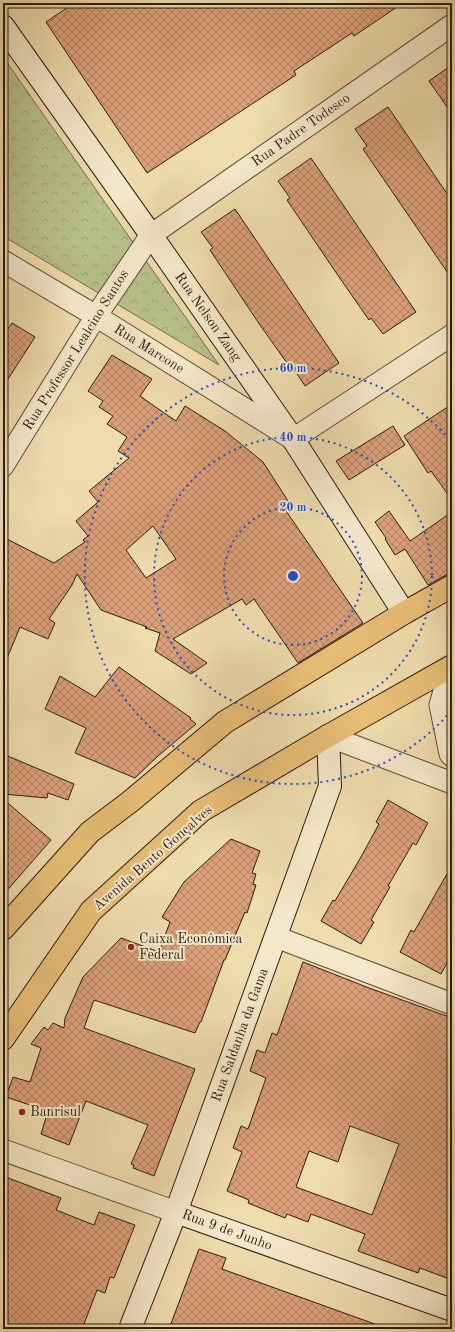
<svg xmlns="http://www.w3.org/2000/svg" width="455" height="1332" viewBox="0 0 455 1332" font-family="'Old Standard TT',serif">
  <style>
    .forest { fill: url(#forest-crowns); stroke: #706e4e }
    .building { fill: url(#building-cross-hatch); stroke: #2a1c10; fill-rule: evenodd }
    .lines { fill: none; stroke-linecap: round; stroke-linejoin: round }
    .street-casing { stroke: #5b4c37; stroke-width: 23 }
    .secondary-casing { stroke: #2a1c10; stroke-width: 24 }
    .primary-casing { stroke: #2a1c10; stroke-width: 24 }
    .street { stroke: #f5e8ca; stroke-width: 21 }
    .secondary { stroke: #f5e8ca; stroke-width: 22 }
    .primary { stroke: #e8be76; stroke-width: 22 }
    .ring { fill: none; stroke: #1d4ed8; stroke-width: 2; stroke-dasharray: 2 4 }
    .poi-dot { fill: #8f2418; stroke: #f5e8ca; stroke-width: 1.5 }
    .labels { text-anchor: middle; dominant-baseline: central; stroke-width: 4; stroke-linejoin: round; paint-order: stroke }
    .street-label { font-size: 14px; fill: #2a1c10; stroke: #f5e8ca }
    .poi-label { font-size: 14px; fill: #2a1c10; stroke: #f5e8ca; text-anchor: start }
    .centre { fill: #1d4ed8; stroke: #f5e8ca; stroke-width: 2 }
    .ring-label { font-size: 12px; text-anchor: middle; font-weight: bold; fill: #1d4ed8; stroke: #f5e8ca; stroke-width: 4; stroke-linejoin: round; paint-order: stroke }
  </style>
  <defs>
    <pattern id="forest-crowns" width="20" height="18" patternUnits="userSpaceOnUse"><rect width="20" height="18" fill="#b7c08b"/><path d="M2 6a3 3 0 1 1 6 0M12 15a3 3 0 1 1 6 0" fill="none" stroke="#9ea477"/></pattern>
    <pattern id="building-cross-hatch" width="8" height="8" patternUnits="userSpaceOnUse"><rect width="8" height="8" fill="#dca079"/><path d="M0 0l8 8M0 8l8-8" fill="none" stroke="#b38262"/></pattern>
  </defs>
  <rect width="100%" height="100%" fill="#efdcad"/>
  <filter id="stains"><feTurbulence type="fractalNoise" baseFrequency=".005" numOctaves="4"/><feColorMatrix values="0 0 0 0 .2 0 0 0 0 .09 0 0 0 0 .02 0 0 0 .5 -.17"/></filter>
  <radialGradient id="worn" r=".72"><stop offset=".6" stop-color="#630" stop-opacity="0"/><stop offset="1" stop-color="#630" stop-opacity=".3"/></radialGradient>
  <path class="forest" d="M 3,57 L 219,365 L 3,236 Z"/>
  <g class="building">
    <path d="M 74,3 L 403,3 L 354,36 L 352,33 L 294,71 L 296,75 L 147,173 L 46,22 Z"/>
    <path d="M 452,65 L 452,114 L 429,81 Z"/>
    <path d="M 388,107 L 452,201 L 452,279 L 363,149 L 367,146 L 355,129 Z"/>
    <path d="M 311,158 L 416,312 L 383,334 L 371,318 L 369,320 L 337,274 L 287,200 L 290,198 L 278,181 Z"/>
    <path d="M 235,209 L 339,363 L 305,386 L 294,369 L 292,370 L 260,325 L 210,250 L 213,248 L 201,232 Z"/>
    <path d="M 12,323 L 35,337 L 3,387 L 3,336 Z"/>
    <path d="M 112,355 L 152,379 L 140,396 L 157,408 L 176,421 L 185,406 L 225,431 L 263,462 L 290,504 L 284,508 L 363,623 L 298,663 L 254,599 L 246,605 L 242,599 L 173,639 L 207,663 L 191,674 L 155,651 L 160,633 L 145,628 L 147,627 L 101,610 L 77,574 L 72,585 L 49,619 L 55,623 L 48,639 L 20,627 L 3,668 L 3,537 L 54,563 L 85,542 L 83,540 L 88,536 L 76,521 L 98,502 L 89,491 L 129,458 L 118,451 L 127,437 L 107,424 L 113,416 L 99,407 L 103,401 L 88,391 ZM 153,526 L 176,559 L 146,578 L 126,550 Z"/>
    <path d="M 452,404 L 452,500 L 431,471 L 428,473 L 404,436 Z"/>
    <path d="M 393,426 L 405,445 L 349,480 L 336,461 Z"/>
    <path d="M 389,511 L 410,541 L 452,512 L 452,574 L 446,575 L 428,585 L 405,549 L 395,555 L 385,539 L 386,538 L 375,522 Z"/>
    <path d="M 119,667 L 191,718 L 190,719 L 196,724 L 158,756 L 135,778 L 75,753 L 86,728 L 45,709 L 60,676 L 95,697 Z"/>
    <path d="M 3,754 L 74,784 L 68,800 L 48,793 L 47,798 L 3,794 Z"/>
    <path d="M 3,799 L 51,840 L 3,895 Z"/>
    <path d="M 388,800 L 428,823 L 416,845 L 413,843 L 388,886 L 390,887 L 371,920 L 374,922 L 361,944 L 321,921 L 333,900 L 335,901 L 361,857 L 379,824 L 376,822 Z"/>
    <path d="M 231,839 L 260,851 L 252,873 L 256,874 L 253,884 L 256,885 L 247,913 L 245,912 L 225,960 L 224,960 L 201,1022 L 200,1022 L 195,1033 L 94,1000 L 84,1028 L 195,1069 L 154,1176 L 133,1168 L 134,1165 L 131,1164 L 148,1125 L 86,1101 L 69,1145 L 41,1134 L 48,1111 L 6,1097 L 13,1077 L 30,1082 L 41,1048 L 31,1044 L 44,1027 L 48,1030 L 53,1023 L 64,1028 L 65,1018 L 83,977 L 121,938 L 159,952 L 170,922 L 162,917 L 184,882 Z"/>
    <path d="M 452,865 L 452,954 L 441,974 L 400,952 L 411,930 L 414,932 Z"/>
    <path d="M 303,962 L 369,988 L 452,1018 L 452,1280 L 420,1268 L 418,1273 L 358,1251 L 365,1234 L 311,1214 L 308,1222 L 287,1214 L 285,1218 L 248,1203 L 249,1200 L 227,1191 L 242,1152 L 233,1148 L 241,1126 L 248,1129 L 266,1078 L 250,1071 L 257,1050 L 265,1053 L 272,1033 L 277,1035 ZM 350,1126 L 399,1144 L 372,1215 L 296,1187 L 309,1151 L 338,1162 Z"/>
    <path d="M 3,1176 L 61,1198 L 56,1210 L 94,1225 L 99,1212 L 135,1225 L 114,1278 L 110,1277 L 105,1293 L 97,1290 L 82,1329 L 3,1329 Z"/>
    <path d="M 199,1249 L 226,1258 L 222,1269 L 383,1327 L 383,1329 L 169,1329 Z"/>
  </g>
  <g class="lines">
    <defs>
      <g id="street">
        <path d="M 3,261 L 96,316 L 293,439 L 452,335"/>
        <path d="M 3,466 L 96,316 L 151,235 L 452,25"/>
        <path d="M 451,667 L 440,705 L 450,754 L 452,756"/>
        <path d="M 328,736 L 452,783"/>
        <path d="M 276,937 L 452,1004"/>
        <path d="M 3,1150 L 176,1212"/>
      </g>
      <g id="secondary">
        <path d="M 3,26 L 151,235 L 293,439 L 404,613"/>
        <path d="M 176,1212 L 452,1310"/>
        <path d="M 130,1329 L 176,1212 L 330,786 L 328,736"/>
      </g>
      <g id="primary">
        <path d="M 3,929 L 90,832 L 131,801 L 225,722 L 404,613 L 452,586"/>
        <path d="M 3,1039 L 91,911 L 201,811 L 328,736 L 452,666"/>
      </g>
    </defs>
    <use href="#street" class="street-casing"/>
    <use href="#secondary" class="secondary-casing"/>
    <use href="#primary" class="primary-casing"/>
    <use href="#street" class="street"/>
    <use href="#secondary" class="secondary"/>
    <use href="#primary" class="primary"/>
  </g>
  <g class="ring">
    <circle cx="293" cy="576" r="69"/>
    <circle cx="293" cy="576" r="139"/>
    <path d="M451 711A208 208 0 1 1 451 441"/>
  </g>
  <g class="poi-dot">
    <circle cx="131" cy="947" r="4"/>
    <circle cx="22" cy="1112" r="4"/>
  </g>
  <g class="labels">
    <g class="street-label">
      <text transform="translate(301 130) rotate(-35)">Rua Padre Todesco</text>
      <text transform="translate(208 317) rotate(55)">Rua Nelson Zang</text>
      <text transform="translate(149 349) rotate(32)">Rua Marcone</text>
      <text transform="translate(76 350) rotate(-58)">Rua Professor Lealcino Santos</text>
      <text transform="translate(153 858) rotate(-41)">Avenida Bento Gonçalves</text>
      <text transform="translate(240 1035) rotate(-70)">Rua Saldanha da Gama</text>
      <text transform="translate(227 1230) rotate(20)">Rua 9 de Junho</text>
    </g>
    <g class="poi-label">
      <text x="139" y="939">Caixa Econômica<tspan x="139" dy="16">Federal</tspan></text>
      <text x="30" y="1112">Banrisul</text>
    </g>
  </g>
  <circle cx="293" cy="576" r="6" class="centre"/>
  <g class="ring-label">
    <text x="293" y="372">60 m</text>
    <text x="293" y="441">40 m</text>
    <text x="293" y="511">20 m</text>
  </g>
  <rect width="455" height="1332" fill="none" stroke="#efdcad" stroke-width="16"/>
  <rect x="4" y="4" width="447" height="1324" fill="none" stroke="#2a1c10" stroke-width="2"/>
  <rect x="8" y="8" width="439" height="1316" fill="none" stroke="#2a1c10"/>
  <rect width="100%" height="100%" filter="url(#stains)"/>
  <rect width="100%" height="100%" fill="url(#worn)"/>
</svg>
